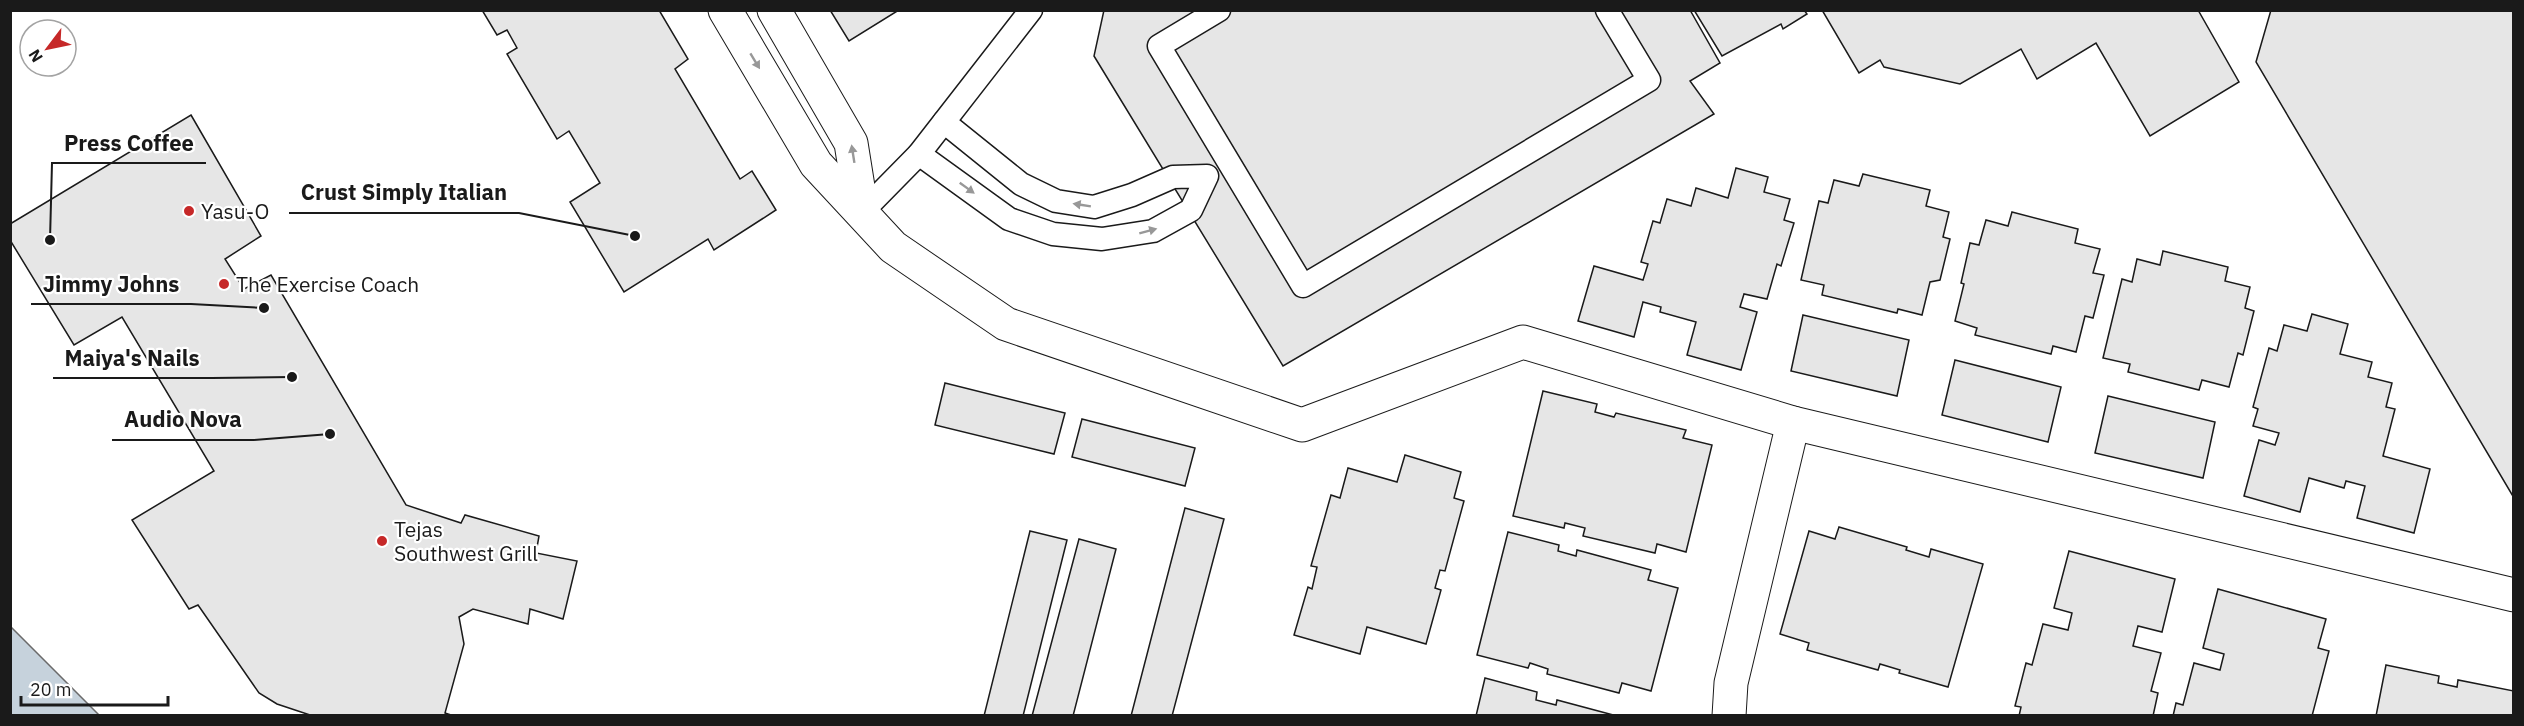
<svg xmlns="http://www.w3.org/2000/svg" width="2524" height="726" viewBox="0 0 2524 726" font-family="'IBM Plex Sans',sans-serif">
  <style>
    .water { fill: #c6d2dc; stroke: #6a6a6a; stroke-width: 1.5 }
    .building { fill: #e6e6e6; stroke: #1a1a1a; stroke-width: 1.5 }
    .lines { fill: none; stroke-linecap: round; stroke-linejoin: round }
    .lane-casing { stroke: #1a1a1a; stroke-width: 25 }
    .street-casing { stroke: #1a1a1a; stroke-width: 35 }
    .lane { stroke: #fff; stroke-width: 22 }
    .street { stroke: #fff; stroke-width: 33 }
    .oneway { fill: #989898 }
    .poi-dot { fill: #c62828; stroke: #fff; stroke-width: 2 }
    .labels { text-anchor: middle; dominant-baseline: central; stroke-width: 4.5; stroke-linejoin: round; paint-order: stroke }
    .poi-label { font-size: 21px; fill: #1a1a1a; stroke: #fff; text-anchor: start }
    .leader { fill: none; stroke: #1a1a1a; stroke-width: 2 }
    .callout-dot { fill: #1a1a1a; stroke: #fff; stroke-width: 2 }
    .callout-label { font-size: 22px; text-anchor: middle; font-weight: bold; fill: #1a1a1a; stroke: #fff; stroke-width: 4.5; stroke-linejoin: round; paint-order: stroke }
  </style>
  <rect width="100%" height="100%" fill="#fff"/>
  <path class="water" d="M 10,627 L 11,627 L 99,715 L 11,715 Z"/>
  <g class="building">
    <path d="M 482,10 L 659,10 L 688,59 L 675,69 L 740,179 L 752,171 L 776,210 L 714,250 L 708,239 L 624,292 L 570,202 L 600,183 L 569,131 L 557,139 L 507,54 L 517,48 L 507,30 L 497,35 Z"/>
    <path d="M 830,10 L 899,10 L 849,41 Z"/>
    <path d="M 1104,10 L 1690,10 L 1720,63 L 1690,81 L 1714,114 L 1283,366 L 1094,56 Z"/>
    <path d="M 1694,10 L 1804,10 L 1807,14 L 1783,29 L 1781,24 L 1722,56 Z"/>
    <path d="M 1822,10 L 2198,10 L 2239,82 L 2150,136 L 2096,43 L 2037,79 L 2021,49 L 1960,84 L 1884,67 L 1880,60 L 1859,73 Z"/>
    <path d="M 2271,10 L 2514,10 L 2514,498 L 2256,62 Z"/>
    <path d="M 191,115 L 261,236 L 225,259 L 244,289 L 271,275 L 406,505 L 461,523 L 465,515 L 539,536 L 536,553 L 577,561 L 563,619 L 530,609 L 528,624 L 473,609 L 459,617 L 464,644 L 445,713 L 454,716 L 313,716 L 277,704 L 259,693 L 198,605 L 189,609 L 132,520 L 214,471 L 122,317 L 74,345 L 10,240 L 10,224 Z"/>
    <path d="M 1736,168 L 1768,177 L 1764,192 L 1790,199 L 1784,220 L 1794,223 L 1781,266 L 1777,264 L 1767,299 L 1744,294 L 1740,307 L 1757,312 L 1741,370 L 1687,355 L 1696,322 L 1660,312 L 1661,307 L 1643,302 L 1634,337 L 1578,321 L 1594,266 L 1643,280 L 1648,264 L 1641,262 L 1653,221 L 1660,223 L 1667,199 L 1691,206 L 1696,188 L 1728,198 Z"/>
    <path d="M 1863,174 L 1930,190 L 1926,206 L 1949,212 L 1943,237 L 1950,239 L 1940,280 L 1930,282 L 1922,315 L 1898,309 L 1897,313 L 1822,295 L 1824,285 L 1801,280 L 1819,201 L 1828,203 L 1834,180 L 1859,186 Z"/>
    <path d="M 2012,212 L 2078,229 L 2075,243 L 2100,249 L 2093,273 L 2104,275 L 2093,318 L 2085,316 L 2076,352 L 2053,346 L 2051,354 L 1975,335 L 1977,328 L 1955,321 L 1964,284 L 1961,283 L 1970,243 L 1979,245 L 1986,220 L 2008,226 Z"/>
    <path d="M 2163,251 L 2228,267 L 2225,281 L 2250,287 L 2245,308 L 2254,311 L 2243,355 L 2238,353 L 2229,387 L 2202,380 L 2199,390 L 2128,372 L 2130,364 L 2103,358 L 2122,279 L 2132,282 L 2137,259 L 2160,265 Z"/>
    <path d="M 2312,314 L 2348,324 L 2340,354 L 2372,362 L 2368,377 L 2392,383 L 2386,407 L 2395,409 L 2383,456 L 2430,469 L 2414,533 L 2357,518 L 2365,486 L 2346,481 L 2344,488 L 2309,478 L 2300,512 L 2244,496 L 2259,440 L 2275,445 L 2279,433 L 2253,426 L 2258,409 L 2253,407 L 2269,348 L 2277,351 L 2284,325 L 2307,331 Z"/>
    <path d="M 1803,315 L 1909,340 L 1897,396 L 1791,371 Z"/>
    <path d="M 1955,360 L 2061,387 L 2048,442 L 1942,415 Z"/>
    <path d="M 945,383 L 1065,413 L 1054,454 L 935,425 Z"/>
    <path d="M 1543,391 L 1597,404 L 1595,412 L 1614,417 L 1616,413 L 1686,430 L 1683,438 L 1712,445 L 1686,552 L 1657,544 L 1655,553 L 1583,536 L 1585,528 L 1565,523 L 1564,528 L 1513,516 Z"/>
    <path d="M 2108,396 L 2215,422 L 2203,478 L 2095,453 Z"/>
    <path d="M 1082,419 L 1195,448 L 1185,486 L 1072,457 Z"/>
    <path d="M 1405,455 L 1461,472 L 1454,498 L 1464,501 L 1445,571 L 1440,570 L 1435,588 L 1441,590 L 1426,644 L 1367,627 L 1360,654 L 1294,635 L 1308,587 L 1312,589 L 1317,567 L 1311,566 L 1331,495 L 1340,498 L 1348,468 L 1397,482 Z"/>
    <path d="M 1185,508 L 1224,519 L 1172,716 L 1131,716 Z"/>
    <path d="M 1839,527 L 1907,547 L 1906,550 L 1929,557 L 1931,549 L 1983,564 L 1948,687 L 1899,673 L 1900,670 L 1880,664 L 1878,670 L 1807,650 L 1809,643 L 1780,634 L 1809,531 L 1835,539 Z"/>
    <path d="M 1030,531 L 1067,540 L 1023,716 L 984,716 Z"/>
    <path d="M 1508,532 L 1559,545 L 1558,551 L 1576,556 L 1577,550 L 1651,570 L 1648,580 L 1678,588 L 1651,691 L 1622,683 L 1619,693 L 1547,674 L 1548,669 L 1530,663 L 1528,668 L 1477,655 Z"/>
    <path d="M 1079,539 L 1116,549 L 1073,716 L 1032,716 Z"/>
    <path d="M 2069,551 L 2175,579 L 2162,632 L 2138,626 L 2133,646 L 2161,653 L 2151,691 L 2158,693 L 2153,716 L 2019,716 L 2021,707 L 2015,706 L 2026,663 L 2032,665 L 2043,624 L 2068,630 L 2072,613 L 2054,608 Z"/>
    <path d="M 2218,589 L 2326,619 L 2318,648 L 2329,651 L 2312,716 L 2173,716 L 2176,703 L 2183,705 L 2194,663 L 2220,670 L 2224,654 L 2203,648 Z"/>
    <path d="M 2386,665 L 2439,676 L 2438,683 L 2457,687 L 2458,680 L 2514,691 L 2514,716 L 2376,716 Z"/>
    <path d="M 1485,678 L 1537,692 L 1536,700 L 1556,705 L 1557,700 L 1617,716 L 1476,716 Z"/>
  </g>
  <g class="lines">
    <defs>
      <g id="lane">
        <path d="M 1219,10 L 1159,46 L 1303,286 L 1649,80 L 1607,10"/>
        <path d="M 919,154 L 1009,219 L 1053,234 L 1102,239 L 1153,231 L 1191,210 L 1207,176 L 1173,177 L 1132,195 L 1094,207 L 1056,201 L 1021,184 L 944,122"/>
        <path d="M 862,212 L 919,154 L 1031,10"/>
      </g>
      <g id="street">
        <path d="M 725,10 L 816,164 L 893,247 L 1006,324 L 1302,425 L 1523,342 L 1793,423 L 2514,595"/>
        <path d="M 774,10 L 851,143 L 862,212"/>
        <path d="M 1729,716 L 1731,683 L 1793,423"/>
      </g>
    </defs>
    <use href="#lane" class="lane-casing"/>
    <use href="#street" class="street-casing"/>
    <use href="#lane" class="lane"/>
    <use href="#street" class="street"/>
  </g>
  <defs><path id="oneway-solid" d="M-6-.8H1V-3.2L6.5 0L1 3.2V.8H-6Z" transform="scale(1.5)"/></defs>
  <g class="oneway">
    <use href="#oneway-solid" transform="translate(755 61) rotate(59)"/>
    <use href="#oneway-solid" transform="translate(853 154) rotate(-99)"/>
    <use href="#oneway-solid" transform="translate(967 188) rotate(36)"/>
    <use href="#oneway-solid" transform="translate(1082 205) rotate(-171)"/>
    <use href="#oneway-solid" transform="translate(1148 231) rotate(-15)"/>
  </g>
  <g class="poi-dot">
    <circle cx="189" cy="211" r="6"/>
    <circle cx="224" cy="284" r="6"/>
    <circle cx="382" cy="541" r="6"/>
  </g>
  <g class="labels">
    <g class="poi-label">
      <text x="201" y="211">Yasu-O</text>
      <text x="236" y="284">The Exercise Coach</text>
      <text x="394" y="529">Tejas<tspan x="394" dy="24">Southwest Grill</tspan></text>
    </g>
  </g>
  <path class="leader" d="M50 240L52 163H206M635 236L519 213H289M264 308L191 304H31M292 377L212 378H53M330 434L254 440H112"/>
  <g class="callout-dot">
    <circle cx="50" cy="240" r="6"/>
    <circle cx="635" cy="236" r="6"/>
    <circle cx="264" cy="308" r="6"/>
    <circle cx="292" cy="377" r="6"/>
    <circle cx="330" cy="434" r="6"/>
  </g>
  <g class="callout-label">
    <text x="129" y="151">Press Coffee</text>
    <text x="404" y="200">Crust Simply Italian</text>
    <text x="111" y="292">Jimmy Johns</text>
    <text x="132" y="366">Maiya's Nails</text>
    <text x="183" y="427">Audio Nova</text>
  </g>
  <rect width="2524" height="726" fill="none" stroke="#1a1a1a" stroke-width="24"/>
  <g transform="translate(48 48) rotate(238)"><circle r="28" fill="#ffffff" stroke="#a3a3a3" stroke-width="1.5"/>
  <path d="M0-4.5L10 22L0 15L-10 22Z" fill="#c62828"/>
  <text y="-9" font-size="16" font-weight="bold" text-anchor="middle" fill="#1a1a1a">N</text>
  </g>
  <path d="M21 696v9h147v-9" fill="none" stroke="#1a1a1a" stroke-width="3"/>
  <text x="30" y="696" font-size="18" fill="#1a1a1a" stroke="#ffffff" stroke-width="4.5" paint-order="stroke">20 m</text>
</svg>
